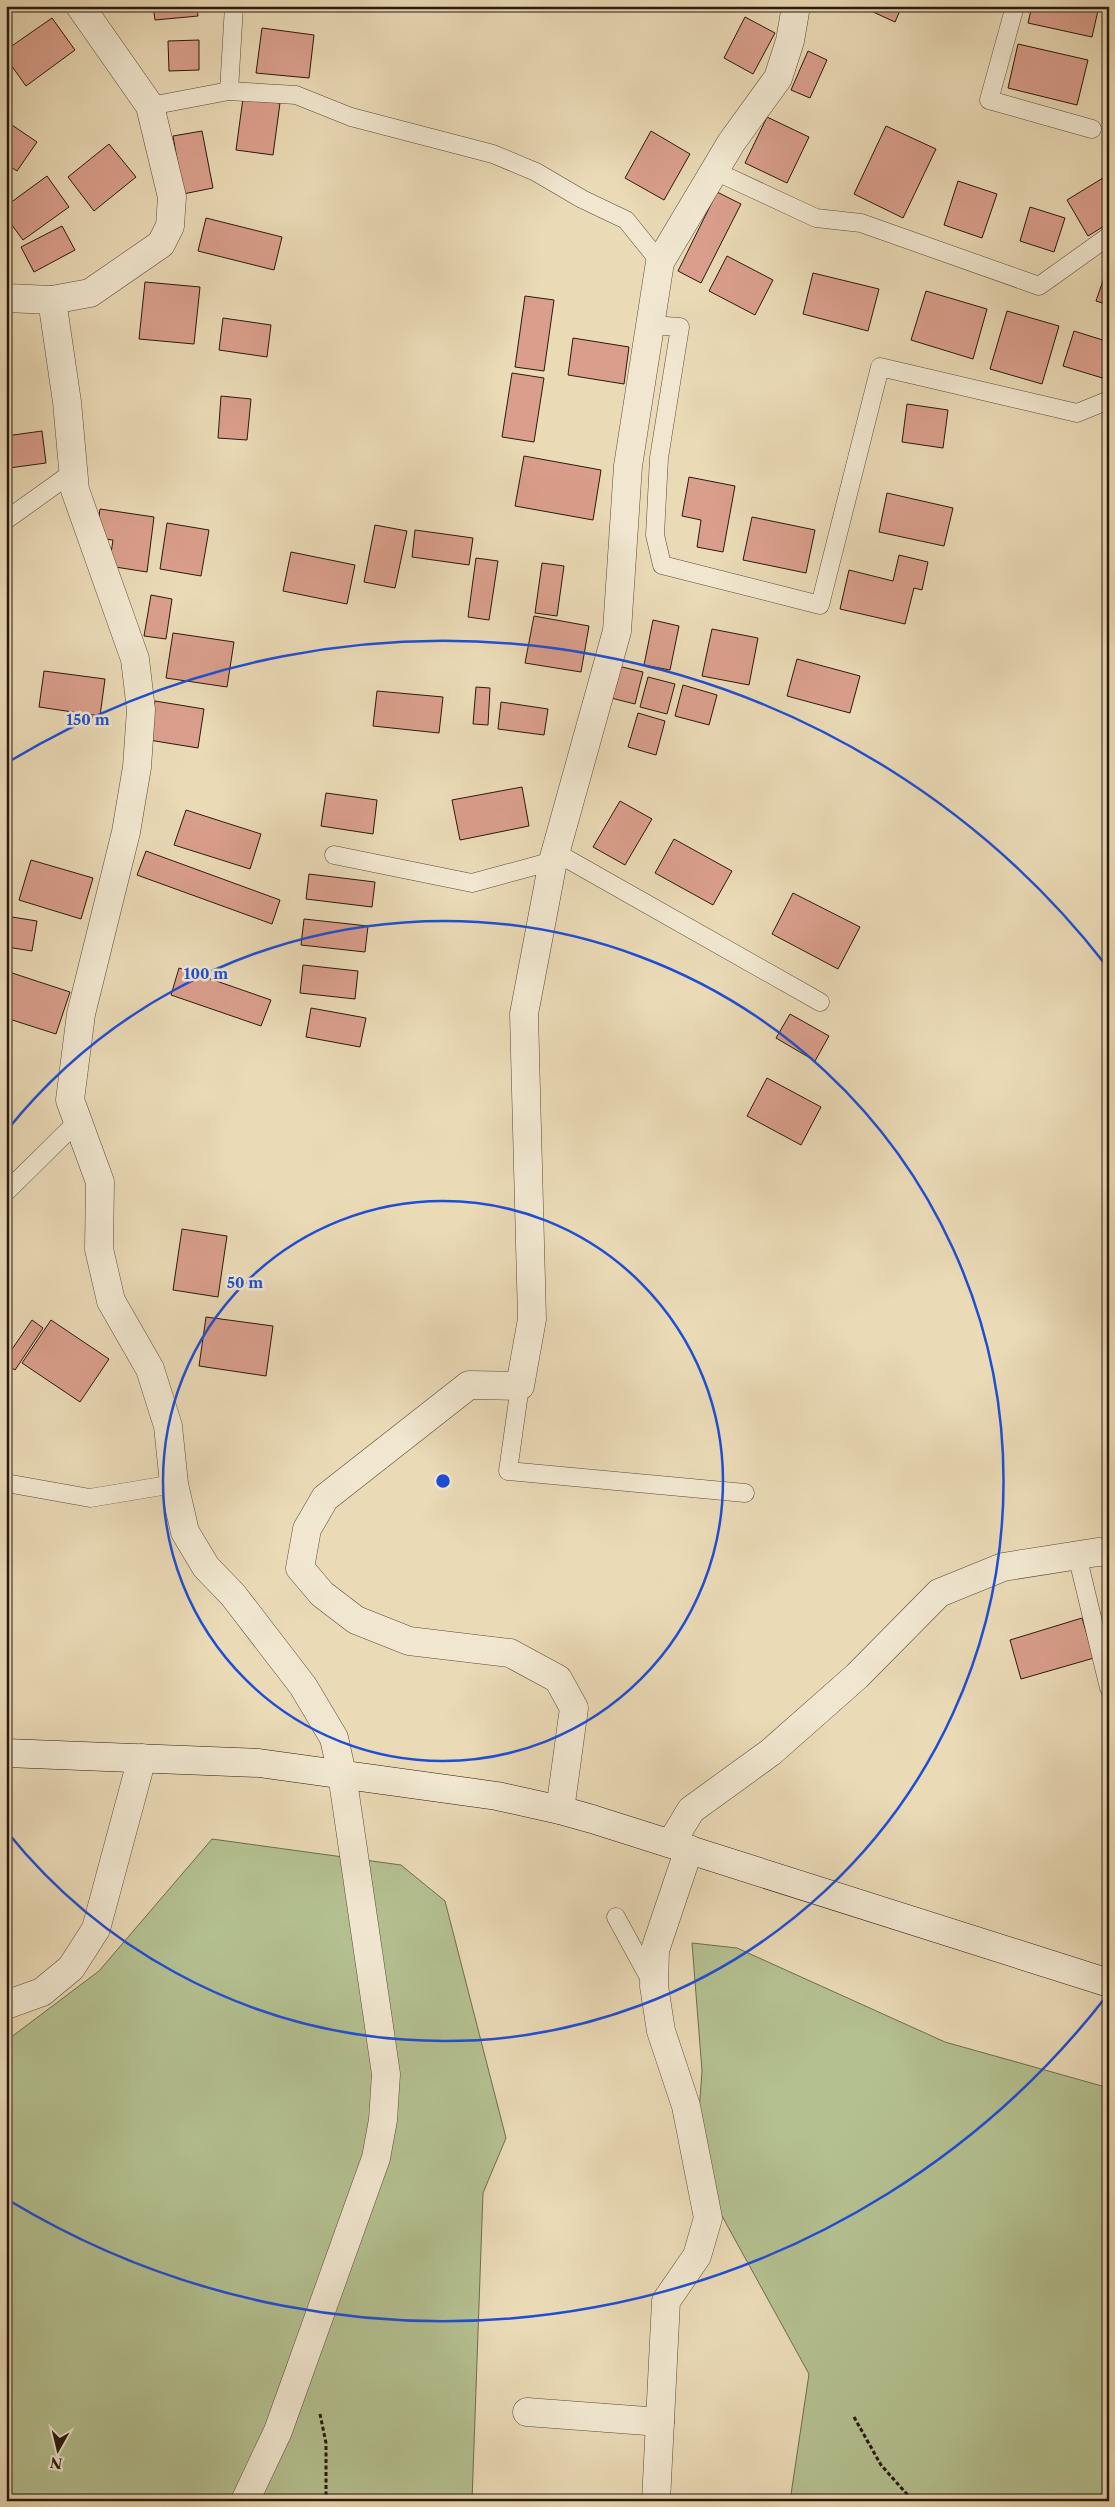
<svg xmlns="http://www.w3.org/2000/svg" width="1115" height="2507" viewBox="0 0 1115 2507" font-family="'Libre Caslon Text',serif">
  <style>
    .green { fill: #b4c090; stroke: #6e6c4f }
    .building { fill: #da9f8c; stroke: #29190e }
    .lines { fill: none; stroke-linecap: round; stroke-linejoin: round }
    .lane-casing { stroke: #594938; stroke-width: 19 }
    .street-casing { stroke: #594938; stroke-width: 29 }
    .secondary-casing { stroke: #29190e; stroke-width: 29 }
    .path { stroke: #29190e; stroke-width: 3; stroke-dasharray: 4 2.5; stroke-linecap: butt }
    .lane { stroke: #f1e7d0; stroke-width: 18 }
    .street { stroke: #f1e7d0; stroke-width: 28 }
    .secondary { stroke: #f1e7d0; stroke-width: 28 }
    .ring { fill: none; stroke: #1d4ed8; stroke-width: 2.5 }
    .centre { fill: #1d4ed8; stroke: #f1e7d0; stroke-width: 2.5 }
    .ring-label { font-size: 15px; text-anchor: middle; font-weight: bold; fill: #1d4ed8; stroke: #f1e7d0; stroke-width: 5; stroke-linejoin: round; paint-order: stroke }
  </style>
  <rect width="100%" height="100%" fill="#eadab6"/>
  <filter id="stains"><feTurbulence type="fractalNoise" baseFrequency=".004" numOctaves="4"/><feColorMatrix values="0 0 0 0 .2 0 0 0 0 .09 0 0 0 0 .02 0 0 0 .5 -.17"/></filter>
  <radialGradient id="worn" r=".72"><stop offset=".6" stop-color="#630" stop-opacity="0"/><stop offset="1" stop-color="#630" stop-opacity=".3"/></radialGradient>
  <g class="green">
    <path d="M 212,1839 L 401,1865 L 445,1901 L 506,2138 L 483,2193 L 472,2501 L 323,2501 L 322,2494 L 315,2501 L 6,2501 L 6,2041 L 99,1971 Z"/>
    <path d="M 692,1943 L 737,1948 L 945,2042 L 1109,2088 L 1109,2501 L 790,2501 L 809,2374 L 695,2167 L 702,2071 Z"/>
  </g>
  <g class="building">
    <path d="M 153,6 L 197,6 L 198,16 L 155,20 Z"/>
    <path d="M 860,6 L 902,6 L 895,22 Z"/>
    <path d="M 1032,6 L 1099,6 L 1092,37 L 1028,23 Z"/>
    <path d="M 745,17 L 775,33 L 753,74 L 724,58 Z"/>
    <path d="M 52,18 L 75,50 L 26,86 L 6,58 L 6,50 Z"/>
    <path d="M 262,28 L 314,35 L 309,78 L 256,73 Z"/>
    <path d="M 199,40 L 199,70 L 169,71 L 168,41 Z"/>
    <path d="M 1018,44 L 1088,60 L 1077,105 L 1008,88 Z"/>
    <path d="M 808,51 L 827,60 L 810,98 L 791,90 Z"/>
    <path d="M 243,98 L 280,103 L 273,155 L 236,150 Z"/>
    <path d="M 767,117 L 809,137 L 787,183 L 745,163 Z"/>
    <path d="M 6,121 L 37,142 L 17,171 L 6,164 Z"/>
    <path d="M 886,126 L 936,149 L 903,218 L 854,194 Z"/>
    <path d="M 202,131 L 213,188 L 183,194 L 173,136 Z"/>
    <path d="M 651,131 L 690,154 L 664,200 L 625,178 Z"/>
    <path d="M 109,144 L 136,177 L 94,211 L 68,177 Z"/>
    <path d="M 47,176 L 69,207 L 23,240 L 6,217 L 6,206 Z"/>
    <path d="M 1103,178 L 1109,187 L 1109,223 L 1088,236 L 1067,200 Z"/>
    <path d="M 958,181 L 997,194 L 982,238 L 944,225 Z"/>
    <path d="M 717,192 L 741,204 L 701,283 L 678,271 Z"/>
    <path d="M 1030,207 L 1065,218 L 1054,252 L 1020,241 Z"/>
    <path d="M 206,218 L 282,237 L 274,270 L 198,251 Z"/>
    <path d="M 62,226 L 75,250 L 34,272 L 21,247 Z"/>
    <path d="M 727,256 L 773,280 L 755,315 L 709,291 Z"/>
    <path d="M 1109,263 L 1109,305 L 1096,301 Z"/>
    <path d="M 813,273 L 879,289 L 868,331 L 803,314 Z"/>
    <path d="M 145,282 L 200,287 L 194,344 L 139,339 Z"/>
    <path d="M 926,291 L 987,309 L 973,359 L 911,340 Z"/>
    <path d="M 525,296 L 554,300 L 544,371 L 515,367 Z"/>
    <path d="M 1007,311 L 1059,326 L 1042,384 L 990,369 Z"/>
    <path d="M 223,318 L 271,325 L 267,357 L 219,350 Z"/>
    <path d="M 1074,331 L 1109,342 L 1109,380 L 1063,366 Z"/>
    <path d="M 573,338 L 629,347 L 624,384 L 568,375 Z"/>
    <path d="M 512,373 L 544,378 L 534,442 L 502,437 Z"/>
    <path d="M 221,396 L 251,399 L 247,440 L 218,438 Z"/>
    <path d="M 907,404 L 948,410 L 943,448 L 902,442 Z"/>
    <path d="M 42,431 L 46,463 L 9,468 L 6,436 Z"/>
    <path d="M 524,456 L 601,470 L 593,520 L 515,506 Z"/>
    <path d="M 689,477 L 735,486 L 723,552 L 697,547 L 701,520 L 682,516 Z"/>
    <path d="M 887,493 L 953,508 L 944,546 L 879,532 Z"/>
    <path d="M 100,509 L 154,517 L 147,572 L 109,566 L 113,540 L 96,538 Z"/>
    <path d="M 752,517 L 815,530 L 806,573 L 743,560 Z"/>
    <path d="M 167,523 L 209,530 L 201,576 L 160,569 Z"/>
    <path d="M 375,525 L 407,531 L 395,588 L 364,582 Z"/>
    <path d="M 415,530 L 473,538 L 469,565 L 412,557 Z"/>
    <path d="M 291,552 L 355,565 L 347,604 L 283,591 Z"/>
    <path d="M 899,555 L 928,562 L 922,590 L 914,588 L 905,624 L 840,609 L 849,570 L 893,581 Z"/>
    <path d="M 476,558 L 498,561 L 489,620 L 468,617 Z"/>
    <path d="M 542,563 L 564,566 L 557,616 L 535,613 Z"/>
    <path d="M 151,595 L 172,599 L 166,639 L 144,636 Z"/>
    <path d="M 534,616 L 589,626 L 581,672 L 525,663 Z"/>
    <path d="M 653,620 L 679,626 L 670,670 L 644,665 Z"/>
    <path d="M 712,629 L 758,638 L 749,685 L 702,676 Z"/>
    <path d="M 173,633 L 234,642 L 227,687 L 166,678 Z"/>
    <path d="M 797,659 L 860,676 L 850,713 L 787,696 Z"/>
    <path d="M 618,666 L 643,672 L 635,704 L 611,698 Z"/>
    <path d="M 44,671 L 105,679 L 100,716 L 39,707 Z"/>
    <path d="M 648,677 L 675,684 L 667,714 L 640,707 Z"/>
    <path d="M 683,685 L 717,695 L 709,725 L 675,716 Z"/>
    <path d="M 476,687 L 490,688 L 488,725 L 473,724 Z"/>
    <path d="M 377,691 L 443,697 L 439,733 L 373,726 Z"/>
    <path d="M 155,701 L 204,709 L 198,748 L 149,740 Z"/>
    <path d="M 501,702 L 548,709 L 544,735 L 498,729 Z"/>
    <path d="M 638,713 L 665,721 L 656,755 L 628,747 Z"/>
    <path d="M 522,787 L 529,826 L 460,840 L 452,800 Z"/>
    <path d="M 326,793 L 377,800 L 373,834 L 321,826 Z"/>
    <path d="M 620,801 L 652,819 L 625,865 L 593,847 Z"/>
    <path d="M 186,810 L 261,834 L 250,869 L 174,845 Z"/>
    <path d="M 674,839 L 732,871 L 713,905 L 655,873 Z"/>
    <path d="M 146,851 L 280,900 L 272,924 L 137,875 Z"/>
    <path d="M 31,860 L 93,878 L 81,919 L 19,900 Z"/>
    <path d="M 309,874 L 375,882 L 372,907 L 306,899 Z"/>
    <path d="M 793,893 L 860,927 L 838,969 L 772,934 Z"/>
    <path d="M 12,917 L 37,921 L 32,951 L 7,947 Z"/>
    <path d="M 304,919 L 368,926 L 365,952 L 301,945 Z"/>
    <path d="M 303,965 L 358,971 L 355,999 L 300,993 Z"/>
    <path d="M 179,968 L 271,1000 L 261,1026 L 171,995 Z"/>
    <path d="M 6,971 L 70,992 L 56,1034 L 6,1018 Z"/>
    <path d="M 311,1008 L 366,1018 L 360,1047 L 306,1037 Z"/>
    <path d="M 790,1014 L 829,1036 L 815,1061 L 776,1038 Z"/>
    <path d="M 767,1078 L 821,1107 L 801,1145 L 747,1116 Z"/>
    <path d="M 182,1229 L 227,1236 L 218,1297 L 173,1290 Z"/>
    <path d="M 206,1317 L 273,1326 L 266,1376 L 199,1366 Z"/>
    <path d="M 32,1320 L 43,1328 L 15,1370 L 6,1364 L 6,1358 Z"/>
    <path d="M 51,1320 L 109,1359 L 80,1402 L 22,1363 Z"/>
    <path d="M 1082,1618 L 1094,1658 L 1021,1679 L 1010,1640 Z"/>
  </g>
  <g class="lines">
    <defs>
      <g id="lane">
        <path d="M 1015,6 L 989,100 L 1092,129"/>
        <path d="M 229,91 L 234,6"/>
        <path d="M 150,106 L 229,91 L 296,95 L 351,117 L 493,154 L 536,172 L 582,199 L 626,220 L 660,262"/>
        <path d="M 715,171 L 816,218 L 861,223 L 1039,286 L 1109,236"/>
        <path d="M 651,325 L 680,327 L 659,458 L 655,535 L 662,565 L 820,605 L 880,367 L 1077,413 L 1109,400"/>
        <path d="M 6,520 L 73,472"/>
        <path d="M 555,852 L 820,1002"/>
        <path d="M 334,855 L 472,883 L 553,861"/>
        <path d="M 6,1192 L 78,1121"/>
        <path d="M 520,1386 L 508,1471 L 745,1493"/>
        <path d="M 6,1483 L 90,1498 L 174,1484"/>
        <path d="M 1077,1555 L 1109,1688"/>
        <path d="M 616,1917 L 652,1983"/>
      </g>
      <g id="street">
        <path d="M 6,298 L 52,300 L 90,293 L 161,244 L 170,226 L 172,197 L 150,106 L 80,6"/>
        <path d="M 52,300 L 67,402 L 75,490 L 135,659 L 141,710 L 137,767 L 126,832 L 81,1014 L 70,1100 L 100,1182 L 99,1249 L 111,1301 L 150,1369 L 168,1426 L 174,1484 L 185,1532 L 206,1567 L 233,1595 L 303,1686 L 334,1738 L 342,1774 L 386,2074 L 383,2120 L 376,2158 L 278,2431 L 245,2501"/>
        <path d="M 560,1810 L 574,1708 L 558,1679 L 510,1653 L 409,1641 L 356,1620 L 322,1594 L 300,1568 L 307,1529 L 325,1498 L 469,1385 L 520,1386 L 532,1319 L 524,1014 L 553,861 L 617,631 L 628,466 L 660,262 L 731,143 L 778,78 L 790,41 L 796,6"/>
        <path d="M 671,1843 L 691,1810 L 771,1752 L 857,1676 L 939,1593 L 1003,1567 L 1098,1552 L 1109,1553"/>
        <path d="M 6,2005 L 42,1992 L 71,1968 L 96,1929 L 142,1758"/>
        <path d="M 527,2412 L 660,2422"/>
        <path d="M 656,2501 L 666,2301 L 697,2256 L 708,2218 L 686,2106 L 661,2031 L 654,1986 L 655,1950 L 689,1849"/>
      </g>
      <path id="secondary" d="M 6,1753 L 259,1763 L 497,1796 L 560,1810 L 592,1819 L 1109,1983"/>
    </defs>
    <use href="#lane" class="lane-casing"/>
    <use href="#street" class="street-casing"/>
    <use href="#secondary" class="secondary-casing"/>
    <g class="path">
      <path d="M 320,2414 L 326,2443 L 326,2501"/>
      <path d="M 854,2417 L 881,2465 L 913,2501"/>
    </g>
    <use href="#lane" class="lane"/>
    <use href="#street" class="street"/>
    <use href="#secondary" class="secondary"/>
  </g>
  <g class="ring">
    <circle cx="443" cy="1481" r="280"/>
    <path d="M8 1129A560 560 0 1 1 8 1833"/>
    <path d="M1105 1998A840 840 0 0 1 10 2201M10 761A840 840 0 0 1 1105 964"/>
  </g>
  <circle cx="443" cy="1481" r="8" class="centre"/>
  <g class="ring-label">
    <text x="88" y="725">150 m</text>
    <text x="206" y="979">100 m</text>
    <text x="245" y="1288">50 m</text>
  </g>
  <rect width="1115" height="2507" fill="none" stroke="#eadab6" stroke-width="25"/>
  <rect x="8" y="8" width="1100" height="2492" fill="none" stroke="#29190e" stroke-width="2.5"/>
  <rect x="12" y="12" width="1090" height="2482" fill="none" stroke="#29190e"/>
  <g transform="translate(58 2450) rotate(188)" stroke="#f1e7d0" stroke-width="4" paint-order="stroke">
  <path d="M0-4L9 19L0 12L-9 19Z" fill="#29190e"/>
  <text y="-8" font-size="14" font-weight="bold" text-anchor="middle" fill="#29190e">N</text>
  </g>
  <rect width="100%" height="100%" filter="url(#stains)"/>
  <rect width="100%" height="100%" fill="url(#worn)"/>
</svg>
